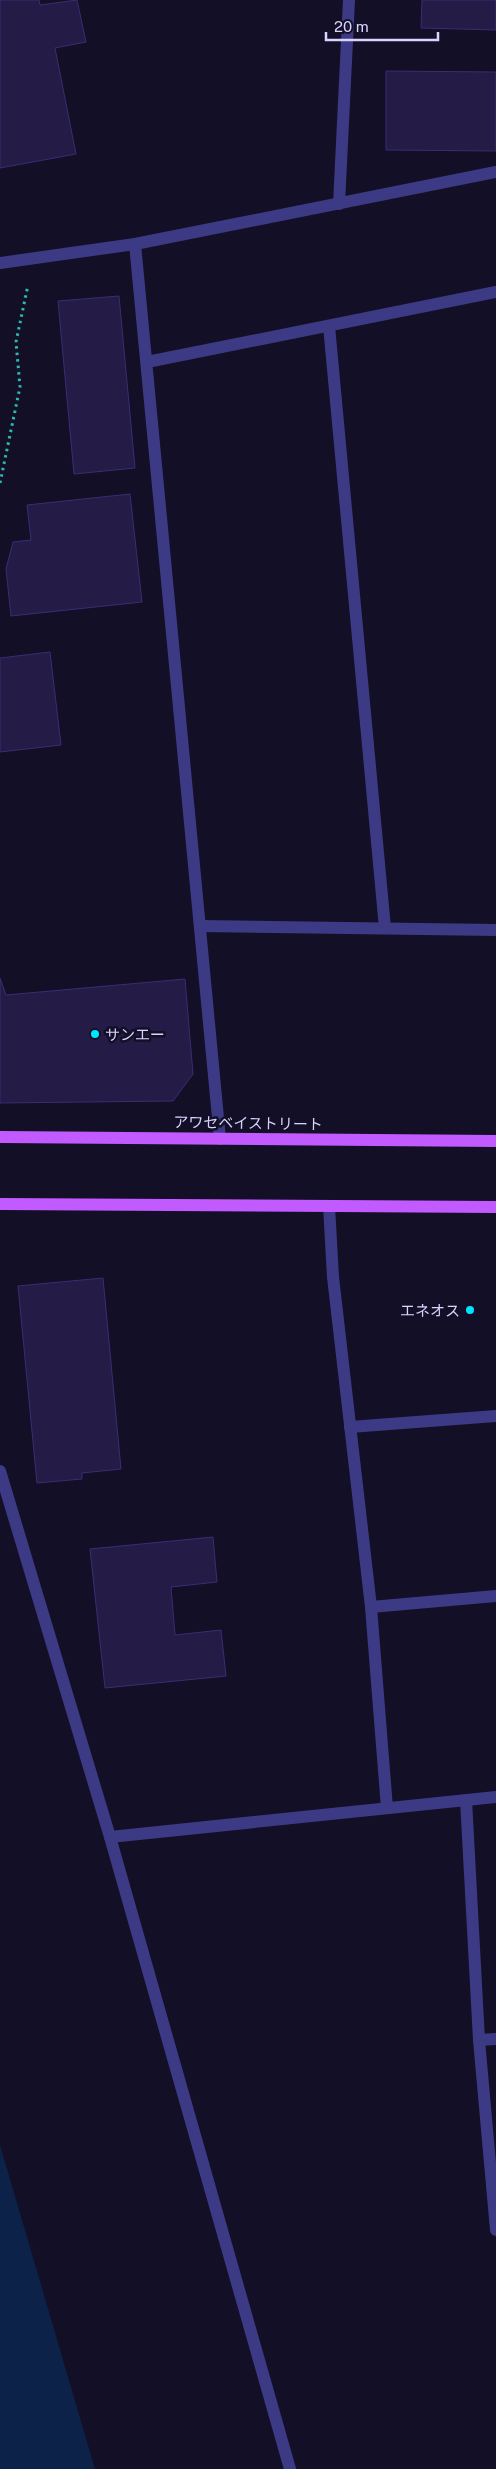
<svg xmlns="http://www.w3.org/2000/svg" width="496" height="2469" viewBox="0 0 496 2469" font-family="'Public Sans','Noto Sans JP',sans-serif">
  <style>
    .water { fill: #0c2248 }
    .building { fill: #241b47; stroke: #3b2d73 }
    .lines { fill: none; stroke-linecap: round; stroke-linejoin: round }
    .path { stroke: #2fb8b0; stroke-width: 3; stroke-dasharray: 2.5 4; stroke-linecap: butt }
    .minor { stroke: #3d3a85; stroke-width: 12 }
    .major { stroke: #c25bff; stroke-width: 12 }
    .poi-dot { fill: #00e5ff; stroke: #130f26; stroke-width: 2 }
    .labels { text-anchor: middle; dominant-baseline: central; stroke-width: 5; stroke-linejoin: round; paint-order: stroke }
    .poi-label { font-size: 15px; fill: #d9d4ff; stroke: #130f26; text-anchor: start }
    .street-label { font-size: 15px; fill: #d9d4ff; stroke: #130f26 }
  </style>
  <rect width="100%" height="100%" fill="#130f26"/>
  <path class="water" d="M 0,2145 L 95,2469 L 0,2469 Z"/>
  <g class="building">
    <path d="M 0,0 L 39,0 L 40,5 L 77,0 L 86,42 L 55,48 L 76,154 L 0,168 Z"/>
    <path d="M 422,0 L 496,0 L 496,30 L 421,28 Z"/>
    <path d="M 386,71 L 496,72 L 496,151 L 386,150 Z"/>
    <path d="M 119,296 L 135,468 L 74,474 L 58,301 Z"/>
    <path d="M 130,494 L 142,602 L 11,616 L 6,569 L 13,542 L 31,540 L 27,505 Z"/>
    <path d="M 50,652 L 61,745 L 0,752 L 0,658 Z"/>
    <path d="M 0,978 L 6,995 L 185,979 L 193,1074 L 173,1101 L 0,1103 Z"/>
    <path d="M 103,1278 L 121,1469 L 82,1473 L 82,1479 L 37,1483 L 18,1286 Z"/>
    <path d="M 213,1537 L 217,1582 L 171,1587 L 175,1635 L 221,1630 L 226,1676 L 105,1688 L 90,1549 Z"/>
  </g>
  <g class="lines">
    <path class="path" d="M 0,483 L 20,387 L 16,342 L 28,285"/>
    <g class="minor">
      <path d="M 339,204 L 349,0"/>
      <path d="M 135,244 L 220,1139"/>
      <path d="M 0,263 L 135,244 L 496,172"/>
      <path d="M 329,326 L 385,928"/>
      <path d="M 147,362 L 496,292"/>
      <path d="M 200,926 L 496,930"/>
      <path d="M 329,1206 L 333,1277 L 371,1607 L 387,1808"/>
      <path d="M 350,1427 L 496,1416"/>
      <path d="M 0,1471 L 110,1837 L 290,2469"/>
      <path d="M 371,1607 L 496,1596"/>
      <path d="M 466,1800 L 479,2040 L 496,2230"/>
      <path d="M 110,1837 L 496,1797"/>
      <path d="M 479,2040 L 496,2039"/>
    </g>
    <g class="major">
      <path d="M 0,1137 L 496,1141"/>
      <path d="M 0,1204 L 496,1207"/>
    </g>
  </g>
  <g class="poi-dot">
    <circle cx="95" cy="1034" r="5"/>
    <circle cx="470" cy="1310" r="5"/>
  </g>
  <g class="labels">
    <g class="poi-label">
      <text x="105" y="1034">サンエー</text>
      <text x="460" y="1310" text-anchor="end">エネオス</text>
    </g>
    <g class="street-label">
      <text transform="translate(248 1123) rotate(1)">アワセベイストリート</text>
    </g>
  </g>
  <path d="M326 32v8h112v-8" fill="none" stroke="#d9d4ff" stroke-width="2.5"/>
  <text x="334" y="32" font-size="15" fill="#d9d4ff" stroke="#130f26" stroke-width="4" paint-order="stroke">20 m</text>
</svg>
